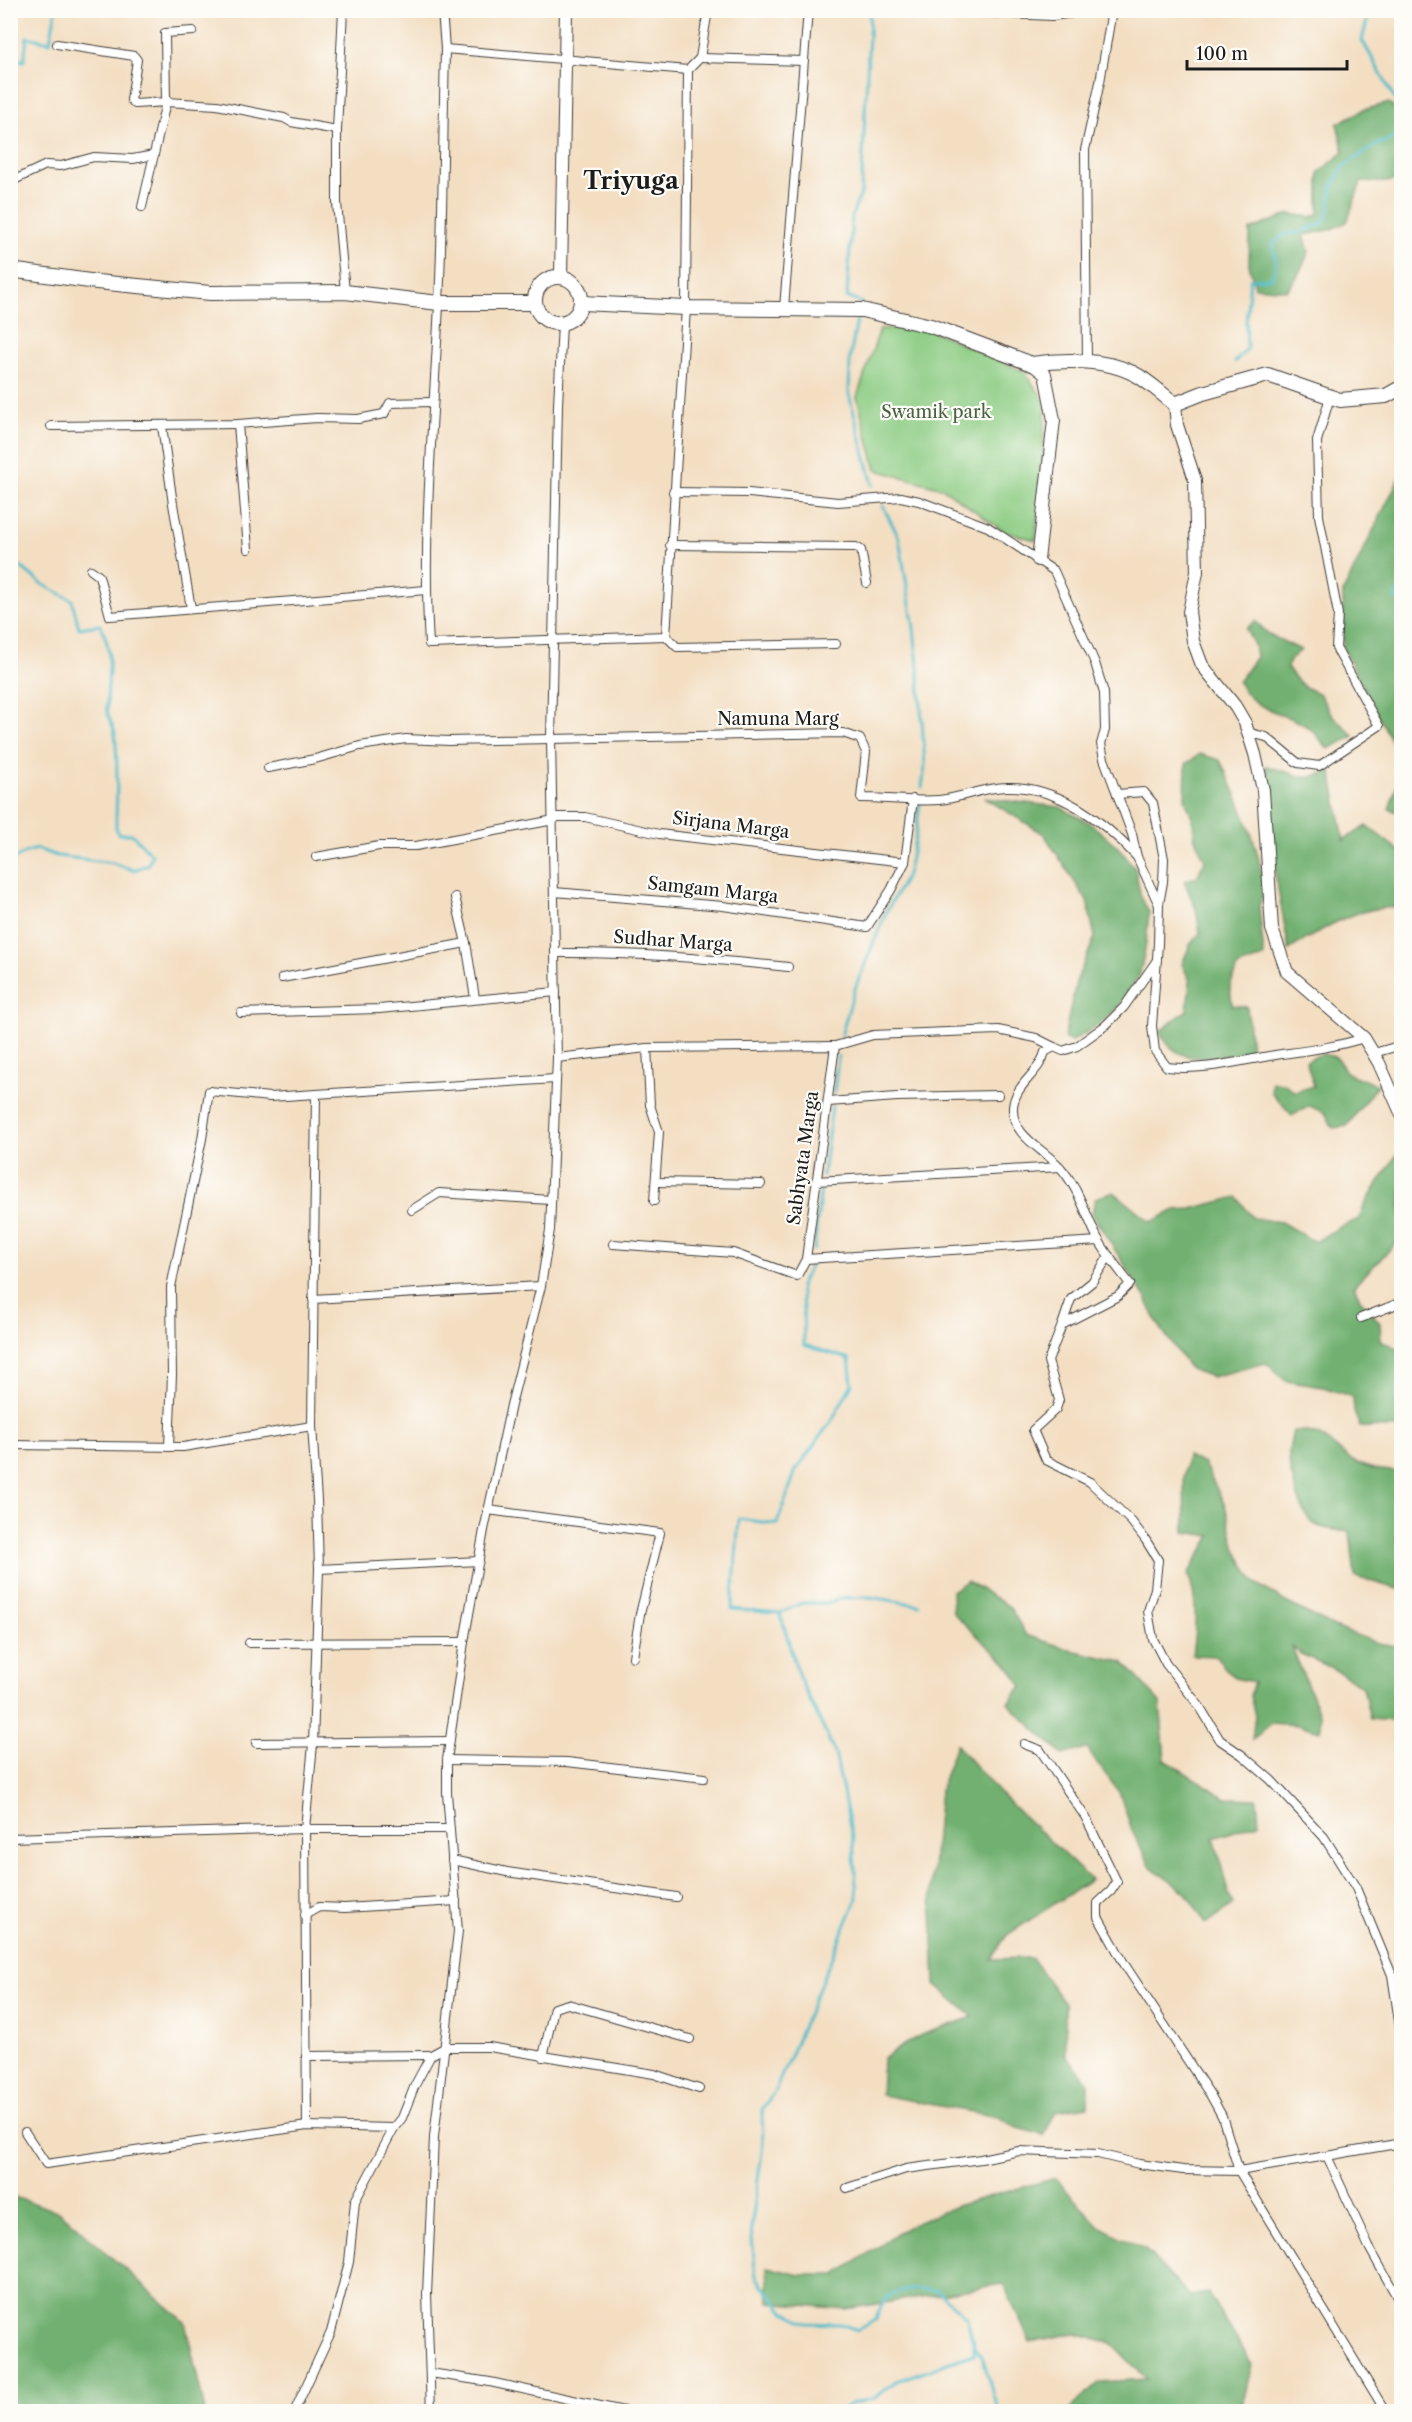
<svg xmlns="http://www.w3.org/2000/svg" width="1412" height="2422" viewBox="0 0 1412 2422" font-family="'Libre Caslon Text',serif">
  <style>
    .green { fill: #8ccc83; stroke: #547450; stroke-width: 1.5 }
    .forest { fill: #71b071; stroke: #466646; stroke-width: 1.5 }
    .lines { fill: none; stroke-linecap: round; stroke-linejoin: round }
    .stream { stroke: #4ebac9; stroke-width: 3 }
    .street-casing { stroke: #3c3935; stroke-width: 10 }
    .secondary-casing { stroke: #3c3935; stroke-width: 14 }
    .primary-casing { stroke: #3c3935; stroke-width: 16 }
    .street { stroke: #fff; stroke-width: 8 }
    .secondary { stroke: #fff; stroke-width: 12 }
    .primary { stroke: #fff; stroke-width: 14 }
    .labels { text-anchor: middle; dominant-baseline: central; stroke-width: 4.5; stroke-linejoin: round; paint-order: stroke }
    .park-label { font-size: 18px; fill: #496245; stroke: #fdfcf7 }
    .street-label { font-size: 18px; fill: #1c1c1c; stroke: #fdfcf7 }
    .district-label { font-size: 24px; font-weight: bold; fill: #1c1c1c; stroke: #fdfcf7 }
  </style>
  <rect width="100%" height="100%" fill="#fdfcf7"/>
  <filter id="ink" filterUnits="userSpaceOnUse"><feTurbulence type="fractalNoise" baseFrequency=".0167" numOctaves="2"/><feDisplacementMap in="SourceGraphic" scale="12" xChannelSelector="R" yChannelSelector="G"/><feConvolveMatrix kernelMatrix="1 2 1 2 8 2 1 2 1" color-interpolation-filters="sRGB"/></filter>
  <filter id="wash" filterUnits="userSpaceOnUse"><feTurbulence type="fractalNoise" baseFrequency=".008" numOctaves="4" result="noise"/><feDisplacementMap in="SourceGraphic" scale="24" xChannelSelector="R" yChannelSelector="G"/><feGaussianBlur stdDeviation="1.35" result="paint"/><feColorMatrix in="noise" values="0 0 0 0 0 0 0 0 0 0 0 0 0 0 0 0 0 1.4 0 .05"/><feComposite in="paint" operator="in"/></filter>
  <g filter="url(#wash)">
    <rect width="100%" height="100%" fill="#f3dec2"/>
    <path class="green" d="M 926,328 L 1025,372 L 1046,403 L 1036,540 L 1005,532 L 942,488 L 876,470 L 857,397 L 880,329 Z"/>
    <g class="forest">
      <path d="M 1389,103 L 1401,115 L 1401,179 L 1386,182 L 1361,182 L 1347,222 L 1329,230 L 1304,235 L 1309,252 L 1297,277 L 1287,290 L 1255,287 L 1249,265 L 1250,230 L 1289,214 L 1311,217 L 1319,214 L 1319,172 L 1344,152 L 1337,124 L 1363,110 Z"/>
      <path d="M 1401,474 L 1402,731 L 1391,740 L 1343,648 L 1343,592 Z"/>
      <path d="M 1255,621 L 1270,635 L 1301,650 L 1291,659 L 1287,667 C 1296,680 1303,689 1319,693 L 1330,713 L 1354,736 L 1328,749 C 1322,743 1316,732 1309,728 C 1282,710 1256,714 1238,682 L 1256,657 L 1254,645 L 1246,629 Z"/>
      <path d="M 1200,754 L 1220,760 C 1235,791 1275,876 1259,906 L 1264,957 L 1237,967 L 1230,987 L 1232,1005 L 1247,1007 L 1251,1050 C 1220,1057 1175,1070 1160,1031 L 1187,1010 L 1190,981 L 1182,964 L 1190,945 L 1200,933 L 1196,909 L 1184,881 L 1197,877 L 1205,860 L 1195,839 L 1192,817 L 1185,799 L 1186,764 Z"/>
      <path d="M 1266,766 L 1307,778 L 1331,771 L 1344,840 L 1367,826 L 1401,852 L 1401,907 C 1355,906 1326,927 1289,950 L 1276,878 Z"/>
      <path d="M 1401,774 L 1401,773 L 1401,813 L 1389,809 Z"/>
      <path d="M 985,798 L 1060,807 L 1090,823 L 1117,846 L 1135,868 L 1141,897 L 1149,912 L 1146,944 L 1140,974 L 1117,1008 L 1100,1024 L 1071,1042 L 1064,1038 L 1076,982 L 1095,937 L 1087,901 L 1044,834 Z"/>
      <path d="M 1321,1054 L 1336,1057 L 1347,1073 L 1377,1085 L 1347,1126 L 1333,1128 L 1325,1113 L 1310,1106 L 1292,1115 L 1271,1092 L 1272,1082 L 1284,1083 L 1295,1092 L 1314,1086 L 1306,1061 Z"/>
      <path d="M 1397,1154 L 1401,1160 L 1401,1203 L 1399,1206 L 1401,1209 L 1401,1238 L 1354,1286 L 1361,1300 L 1380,1323 L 1381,1340 L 1401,1351 L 1401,1430 L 1397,1428 L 1360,1427 L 1354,1412 L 1353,1397 L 1323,1387 L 1286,1381 L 1266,1363 L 1212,1377 L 1190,1369 L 1158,1324 L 1145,1297 L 1092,1214 L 1095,1198 L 1114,1192 L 1151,1222 L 1175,1210 L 1191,1209 L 1237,1197 L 1253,1218 L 1281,1222 L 1315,1242 L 1338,1228 L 1359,1219 L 1364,1206 Z"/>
      <path d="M 1293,1431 C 1331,1429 1335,1457 1364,1466 C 1373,1470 1391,1471 1401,1472 L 1401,1590 L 1355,1577 L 1350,1532 C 1338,1530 1324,1530 1314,1524 C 1301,1516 1290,1474 1289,1459 C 1288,1450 1291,1440 1293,1431 Z"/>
      <path d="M 1187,1456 L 1204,1464 L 1225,1505 L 1236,1550 L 1254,1582 L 1284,1601 L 1334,1627 L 1378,1643 L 1401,1647 L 1401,1694 L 1395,1697 L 1394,1721 L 1370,1719 L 1363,1687 L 1332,1668 L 1301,1654 L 1292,1647 L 1320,1716 L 1320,1731 L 1298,1725 L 1271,1723 L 1252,1740 L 1255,1715 L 1250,1696 L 1254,1682 L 1234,1678 L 1215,1656 L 1192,1655 C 1196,1628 1198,1600 1188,1574 L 1211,1536 L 1185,1532 L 1184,1477 Z"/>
      <path d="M 967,1581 L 1010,1607 L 1026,1635 L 1071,1650 L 1123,1662 L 1160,1702 L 1165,1760 L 1226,1798 L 1257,1799 L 1259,1823 L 1214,1838 C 1222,1861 1223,1883 1233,1904 L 1206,1924 L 1186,1893 L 1151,1867 L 1133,1833 L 1119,1792 L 1086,1748 L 1062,1755 C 1045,1737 1025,1722 1008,1703 L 1022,1686 L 1007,1664 L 953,1613 L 952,1591 Z"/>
      <path d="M 956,1744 L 998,1792 L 1091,1880 L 1007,1935 L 991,1959 L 1031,1958 L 1065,2004 L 1066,2056 L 1088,2081 L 1088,2106 L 1056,2111 L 1044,2135 L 1017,2128 L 998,2117 L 881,2095 L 883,2058 L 921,2035 L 973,2017 L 935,1984 L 931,1890 L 940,1790 Z"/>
      <path d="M 1055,2178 L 1099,2226 L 1147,2251 L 1189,2296 L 1208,2293 L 1252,2364 L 1241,2411 L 1036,2411 L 1068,2410 L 1100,2382 L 1147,2379 L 1111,2343 L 1075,2333 L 1030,2342 L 1003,2284 L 846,2309 L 769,2302 L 767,2267 L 800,2275 L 836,2275 L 909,2226 L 959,2205 Z"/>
      <path d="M 11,2196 L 60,2212 L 185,2322 L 205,2411 L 11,2411 Z"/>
    </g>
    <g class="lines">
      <g class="stream">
        <path d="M 1370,10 L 1362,40 L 1397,103 L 1402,122"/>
        <path d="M 10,59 L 24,61 L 27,37 L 50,42 L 56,10"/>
        <path d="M 862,303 L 847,297 L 852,215 L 861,194 L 870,14"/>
        <path d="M 857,320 L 850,358 L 849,394 L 873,485"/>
        <path d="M 1235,362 L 1247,349 L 1246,323 L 1250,279 L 1272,278 L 1276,263 L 1273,244 L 1285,234 L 1297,233 L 1322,224 L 1329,212 L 1332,187 L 1343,167 L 1378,144 L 1389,140 L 1402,128"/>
        <path d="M 883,506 L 899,538 L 914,628 L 919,676 L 925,765 L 922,787"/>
        <path d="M 10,558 L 42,584 L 72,600 L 79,628 L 100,625 C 115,652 107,678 107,707 C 106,716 114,725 115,734 C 119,765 116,797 116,828 L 119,834 L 132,834 L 152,855 L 148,865 L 133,870 L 113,863 L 57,856 L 37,849 L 27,852 L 10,861"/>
        <path d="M 1395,599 L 1402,582"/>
        <path d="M 841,1036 L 854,991 L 886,912 L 907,875 L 915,839 L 920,803"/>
        <path d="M 834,1093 L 838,1056"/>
        <path d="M 823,1175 L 832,1106"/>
        <path d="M 814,1250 L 821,1186"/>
        <path d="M 812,1262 L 800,1286 L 803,1308 L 804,1345 L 849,1359 L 852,1384 L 832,1420 L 796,1470 L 777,1524 L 739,1519 L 732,1609 L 780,1613 L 799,1677 L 835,1753 L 853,1841 L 857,1898 L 776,2089 L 762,2110 L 763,2145 L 751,2229 L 756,2277 L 785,2312 L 807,2323 L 840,2324 L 858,2330 L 876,2320 C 885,2285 905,2289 937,2290 L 967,2318 L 974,2347 L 982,2356 L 993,2395 L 1000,2412"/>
        <path d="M 780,1613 L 802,1603 L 828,1603 L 842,1598 L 870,1597 L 919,1605"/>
        <path d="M 838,2412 L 852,2403 L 873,2399 L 896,2381 L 974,2354 L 974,2347"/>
      </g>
    </g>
  </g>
  <g filter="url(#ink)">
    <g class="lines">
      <defs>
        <g id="street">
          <path d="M 343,10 L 337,130 L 337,203 L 345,292"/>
          <path d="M 442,10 L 445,49"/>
          <path d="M 929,10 L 1052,16 L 1095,10"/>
          <path d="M 57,44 L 134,56 L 137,60 L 131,100 L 135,104 L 166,102 L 217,105 L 284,118 L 291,122 L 337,130"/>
          <path d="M 445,49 L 688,70 L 686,308 L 666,636 L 429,644 C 422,530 434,417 439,303 C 443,219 443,133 445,49 Z"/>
          <path d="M 700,58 L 803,61"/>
          <path d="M 688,70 L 700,58 L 708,10"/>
          <path d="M 10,182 L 46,165 L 61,166 L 94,157 L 133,159 L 154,155"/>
          <path d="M 142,207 L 166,102 L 165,33 L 193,31"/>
          <path d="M 784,308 L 808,10"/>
          <path d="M 1087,362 L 1085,150 L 1100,82 L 1112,10"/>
          <path d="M 238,424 L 248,549"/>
          <path d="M 51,426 L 238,424 L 317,418 L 358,419 L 384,414 L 390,403 L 433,402"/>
          <path d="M 162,426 L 173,504 L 191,608"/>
          <path d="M 673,492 L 749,493 L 838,502 L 901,497 L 919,501 L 988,527 L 1054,571 L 1095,663 L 1104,693 L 1105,730 L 1101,744 L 1104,759 L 1132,834 L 1137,857 L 1159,905 L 1158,944 L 1152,1026 L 1155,1051 L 1167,1067 C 1201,1071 1235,1062 1269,1056 C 1302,1051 1332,1048 1364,1038"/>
          <path d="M 670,545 L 856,547 L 861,550 L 867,583"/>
          <path d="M 91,570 L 99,576 L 110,616 L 426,590"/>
          <path d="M 666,636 L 677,647 L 836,644"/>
          <path d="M 1247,732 L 1266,737 L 1298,763 L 1319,766 L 1379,726 L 1336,648 L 1338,614 L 1319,516 L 1317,441 L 1330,397"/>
          <path d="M 268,768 L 315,759 L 360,746 L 406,739 L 449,741 L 843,733 L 860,739 L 866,752 L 861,798 C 887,798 914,802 939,800 C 962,798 984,787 1007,787 C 1058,786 1104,821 1137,857"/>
          <path d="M 1117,794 L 1144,792 L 1153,803 L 1164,859 L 1163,882 L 1159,904"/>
          <path d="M 554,817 L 585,817 L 659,834 L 905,862"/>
          <path d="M 316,857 L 379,846 L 416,846 L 554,820"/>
          <path d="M 554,892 L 723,906 L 867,927 L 891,890 L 905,862 L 913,799"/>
          <path d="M 455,897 L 466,943 L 475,998"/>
          <path d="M 556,953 C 634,952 711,959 788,967"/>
          <path d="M 1157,960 L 1124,1007 L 1106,1025 L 1077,1046 L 1063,1051 L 1054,1047 L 1045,1052 C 1040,1073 1015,1084 1013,1107 C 1011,1135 1043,1149 1059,1166 C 1078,1186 1086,1216 1098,1239 C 1107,1255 1119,1270 1130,1284 L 1118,1296 L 1062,1325 L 1048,1361 L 1059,1400 L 1056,1409 L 1033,1430 L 1046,1460 L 1090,1482 L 1131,1521 L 1145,1539 L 1158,1560 L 1155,1589 L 1148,1611 L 1153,1639 L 1166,1664 L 1200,1707 L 1220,1740 L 1242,1755 L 1271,1780 L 1324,1837 L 1356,1888 L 1392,1975 L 1402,2041"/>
          <path d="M 282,978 L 466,943"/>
          <path d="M 241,1013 L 379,1009 L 556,992"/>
          <path d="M 835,1046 L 873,1035 L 998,1030 L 1036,1038 L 1054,1047"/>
          <path d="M 647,1048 L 650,1105 L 659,1132 L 654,1201"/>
          <path d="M 1374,1053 L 1402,1045"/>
          <path d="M 557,1058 L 647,1048 L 835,1046 L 806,1259 L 1099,1241"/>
          <path d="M 828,1102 L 897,1097 L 998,1095"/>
          <path d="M 816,1181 L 1060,1167"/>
          <path d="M 656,1182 L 761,1184"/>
          <path d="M 412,1210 L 439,1193 L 551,1200"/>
          <path d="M 613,1244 L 733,1253 L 797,1276 L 806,1259"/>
          <path d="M 313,1299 L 541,1286"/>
          <path d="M 1361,1318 L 1402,1302"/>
          <path d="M 1062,1325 L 1071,1299 L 1092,1282 L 1109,1256"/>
          <path d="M 10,1445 L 183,1447 L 312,1426"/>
          <path d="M 169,1447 L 172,1375 L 171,1287 L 202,1139 L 209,1091 L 270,1097 L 316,1094"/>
          <path d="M 488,1510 L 660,1533 L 640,1614 L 633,1657"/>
          <path d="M 319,1569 L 479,1561"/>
          <path d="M 249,1643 L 464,1642"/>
          <path d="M 256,1743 L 450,1741"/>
          <path d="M 1024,1744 L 1040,1750 L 1086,1818 L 1117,1882 L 1111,1891 L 1098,1903 L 1098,1917 L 1125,1965 L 1211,2096 L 1222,2116 L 1239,2171 L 1386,2412"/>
          <path d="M 447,1760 L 567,1762 L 704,1778"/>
          <path d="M 10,1838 L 305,1829 L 450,1829"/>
          <path d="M 452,1860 L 507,1872 L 676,1897"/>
          <path d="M 305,1915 L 319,1907 L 345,1908 L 456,1901"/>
          <path d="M 306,2056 L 431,2055"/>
          <path d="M 543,2057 L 554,2008 L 568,2004 L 690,2039"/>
          <path d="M 307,2126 L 305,1829 L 313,1744 L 319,1569 L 317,1500 L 312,1426 L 316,1094 L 555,1079"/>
          <path d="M 25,2132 L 46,2164 L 307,2126 L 394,2128"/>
          <path d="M 1327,2156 L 1369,2247 L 1402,2306"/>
          <path d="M 847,2188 L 906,2169 L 981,2159 L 1019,2151 L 1098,2154 L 1139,2164 L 1183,2170 L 1239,2171 L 1402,2143"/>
          <path d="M 430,2373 L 490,2382 L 628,2412"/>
          <path d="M 294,2412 L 331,2332 L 349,2262 L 355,2201 L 394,2128 L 402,2118 L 415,2085 L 431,2055 L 446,2047 L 489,2047 L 654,2074 L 699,2089"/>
          <path d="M 431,2412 L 427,2294 L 434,2137 L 458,1931 L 447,1793 L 447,1760 L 464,1642 L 484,1530 L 511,1405 L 541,1286 L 550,1230 L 557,1058 L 551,739 L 558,405 L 562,323"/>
        </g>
        <g id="secondary">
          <path d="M 561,276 L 566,10"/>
          <path d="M 1032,364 L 1045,374 L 1054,420 L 1038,560"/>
          <path d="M 1175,404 L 1177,425 L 1195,480 L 1197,572 L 1189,612 L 1193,641 L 1202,665 L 1235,706 L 1245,723 L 1255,754 L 1263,790 L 1272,929 L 1287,972 L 1364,1038 L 1379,1063 L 1402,1115"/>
        </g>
        <g id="primary">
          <path d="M 10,270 L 97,282 L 210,293 L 345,292 L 439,303 L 535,303"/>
          <circle cx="558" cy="300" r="23"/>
          <path d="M 582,303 L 686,308 L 862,310 L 931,326 L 1032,364 C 1064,359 1104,359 1133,373 C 1148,380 1161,394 1175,404 L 1203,393 L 1268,375 L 1340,400 L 1386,396 L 1402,387"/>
        </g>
      </defs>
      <use href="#street" class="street-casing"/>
      <use href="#secondary" class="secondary-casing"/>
      <use href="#primary" class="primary-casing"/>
      <use href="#street" class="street"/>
      <use href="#secondary" class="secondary"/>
      <use href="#primary" class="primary"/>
    </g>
  </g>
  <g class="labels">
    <g class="park-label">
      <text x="936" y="412">Swamik park</text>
    </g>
    <g class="street-label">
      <text x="778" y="719">Namuna Marg</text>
      <text transform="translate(731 825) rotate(7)">Sirjana Marga</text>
      <text transform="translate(713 890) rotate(6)">Samgam Marga</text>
      <text transform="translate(673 941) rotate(4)">Sudhar Marga</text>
      <text transform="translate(803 1158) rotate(-82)">Sabhyata Marga</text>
    </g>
    <g class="district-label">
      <text x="631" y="180">Triyuga</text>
    </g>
  </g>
  <rect width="1412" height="2422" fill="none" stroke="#fdfcf7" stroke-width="36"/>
  <path d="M1187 60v9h160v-9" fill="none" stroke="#1c1c1c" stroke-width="3"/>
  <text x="1196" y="60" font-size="18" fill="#1c1c1c" stroke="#fdfcf7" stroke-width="4.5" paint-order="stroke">100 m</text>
</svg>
